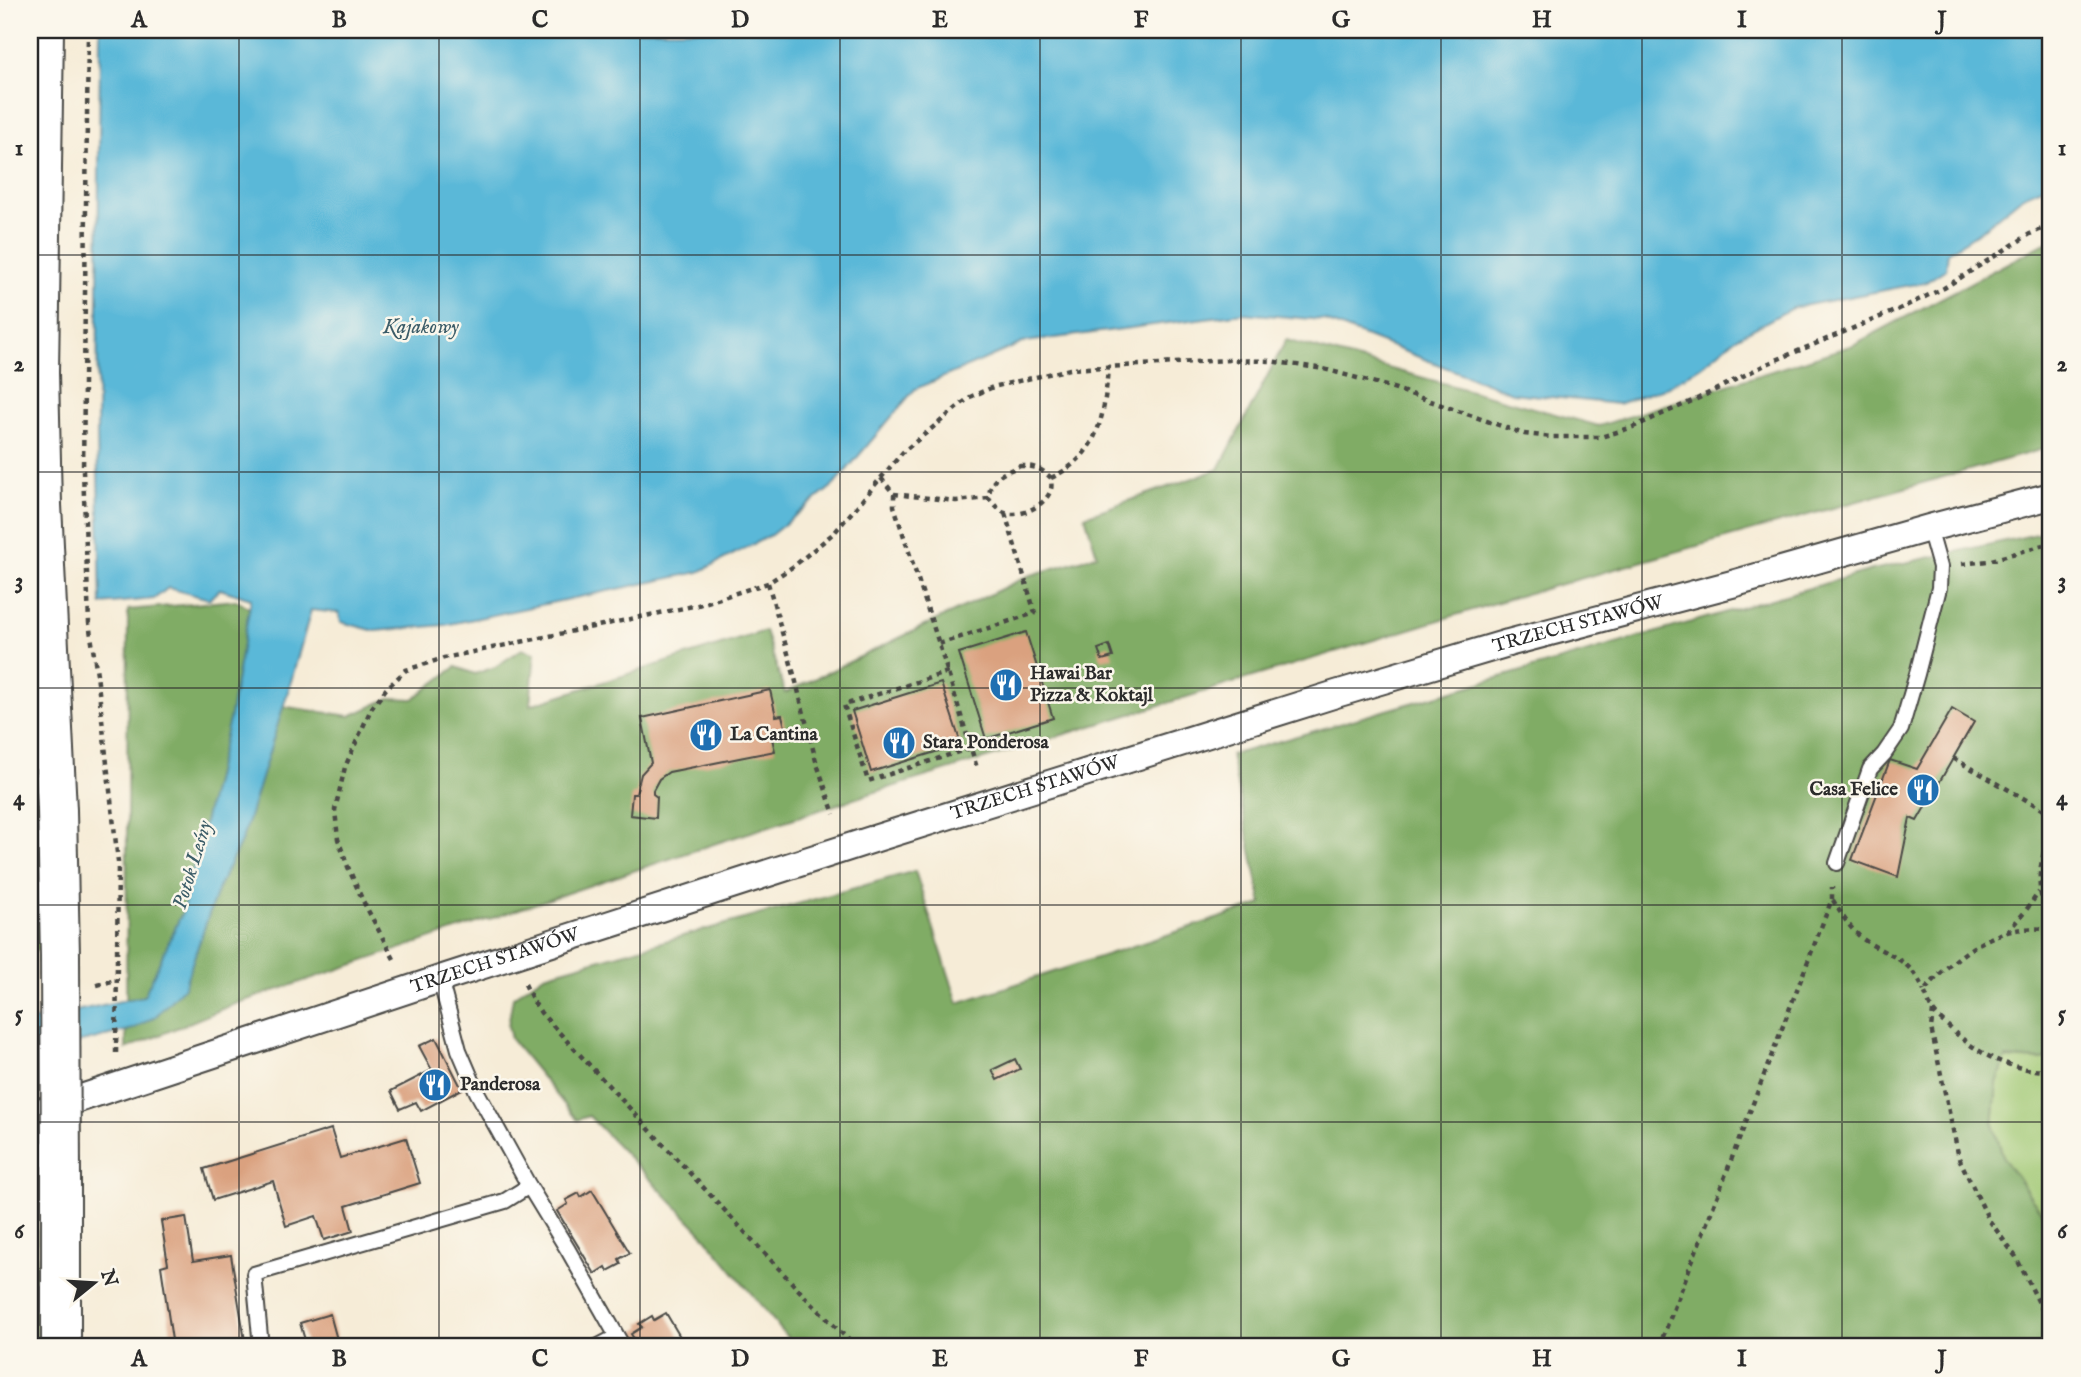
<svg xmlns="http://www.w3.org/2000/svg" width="2081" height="1377" viewBox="0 0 2081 1377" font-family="'IM FELL English',serif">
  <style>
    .green { fill: #a0c873; stroke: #667a4f; stroke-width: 2 }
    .forest { fill: #80ac65; stroke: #566c48; stroke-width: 2 }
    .water { fill: #5ab8d8; stroke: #427282; stroke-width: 2 }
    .building { fill: #daa17f }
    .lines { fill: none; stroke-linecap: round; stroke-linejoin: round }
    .service-casing { stroke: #494845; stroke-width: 18 }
    .minor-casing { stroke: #494845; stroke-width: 30 }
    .trunk-casing { stroke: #494845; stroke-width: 42 }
    .path { stroke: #494845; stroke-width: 4.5; stroke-dasharray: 5 5; stroke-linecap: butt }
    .service { stroke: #fff; stroke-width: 14 }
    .minor { stroke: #fff; stroke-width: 26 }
    .trunk { stroke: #fff; stroke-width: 38 }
    .trunk-bridge-casing { stroke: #494845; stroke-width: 42; stroke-linecap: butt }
    .trunk-bridge { stroke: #fff; stroke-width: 38 }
    .grid { fill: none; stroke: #2b2b2b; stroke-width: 2; stroke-opacity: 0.55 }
    .labels { text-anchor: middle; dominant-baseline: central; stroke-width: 5; stroke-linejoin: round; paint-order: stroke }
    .street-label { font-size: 19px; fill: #2b2b2b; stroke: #fbf7ec }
    .poi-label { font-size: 19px; font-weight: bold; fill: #2b2b2b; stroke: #fbf7ec; text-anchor: start }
    .water-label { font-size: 21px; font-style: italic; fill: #3b5c68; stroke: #fbf7ec }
    .neatline { fill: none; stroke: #2b2b2b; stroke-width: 2.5 }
    .grid-label { font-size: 23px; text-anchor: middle; font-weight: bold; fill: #2b2b2b }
  </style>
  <rect width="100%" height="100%" fill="#fbf7ec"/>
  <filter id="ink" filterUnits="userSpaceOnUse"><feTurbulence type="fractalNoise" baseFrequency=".0143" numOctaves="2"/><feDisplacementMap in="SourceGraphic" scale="14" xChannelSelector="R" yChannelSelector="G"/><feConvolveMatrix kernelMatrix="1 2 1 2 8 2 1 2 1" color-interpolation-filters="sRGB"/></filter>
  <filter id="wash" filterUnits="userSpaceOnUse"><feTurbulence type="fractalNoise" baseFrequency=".00686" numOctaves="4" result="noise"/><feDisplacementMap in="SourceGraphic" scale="28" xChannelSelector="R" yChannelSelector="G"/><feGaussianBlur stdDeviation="1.57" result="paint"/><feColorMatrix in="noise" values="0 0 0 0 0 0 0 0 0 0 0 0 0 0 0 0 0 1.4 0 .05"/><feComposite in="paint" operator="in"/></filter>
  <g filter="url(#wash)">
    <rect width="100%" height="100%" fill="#f6ecd7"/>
    <g class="green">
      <path d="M 30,669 L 32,670 L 41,854 L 42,950 L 30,950 Z"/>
      <path d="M 2006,1058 L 2041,1060 L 2051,1058 L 2051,1237 L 2044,1216 L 2004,1159 L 1993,1125 L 1997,1083 Z"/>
      <rect x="30" y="1208" width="7" height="139"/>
    </g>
    <g class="forest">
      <path d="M 2051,240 L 2051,447 L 1515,597 L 872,793 L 717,843 L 232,1005 L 126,1049 L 128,610 L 236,600 L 262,616 L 243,681 L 287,707 L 350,716 L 390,698 L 413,699 L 456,667 L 475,674 L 495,667 L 522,649 L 535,653 L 530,705 L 765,631 L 785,693 L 1028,576 L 1097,555 L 1085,516 L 1219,469 L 1286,340 L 1599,426 L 1853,345 Z"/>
      <path d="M 2051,531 L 2051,1058 L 2041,1060 L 2006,1058 L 1997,1083 L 1993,1125 L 2004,1159 L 2044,1216 L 2051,1237 L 2051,1347 L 795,1347 L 702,1233 L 589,1116 L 577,1120 L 511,1039 L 508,1026 L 513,997 L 544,975 L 915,871 L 958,1003 L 1262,904 L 1231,755 L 1872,570 Z"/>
    </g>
    <path class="water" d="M 100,30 L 2051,30 L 2051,184 L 2023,196 L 1979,232 L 1948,252 L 1946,269 L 1926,282 L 1792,308 L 1736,338 L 1702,366 L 1667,387 L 1618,404 L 1512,393 L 1323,320 L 1243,313 L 1025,342 L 915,389 L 834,485 L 771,535 L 699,572 L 445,625 L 375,631 L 341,622 L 339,613 L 311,610 L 290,685 L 242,840 L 218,888 L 184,987 L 156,1016 L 133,1029 L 30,1055 L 30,1021 L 144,996 L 182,913 L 229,720 L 251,599 L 220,589 L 209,599 L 168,588 L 154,599 L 101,604 L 97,434 Z"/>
    <g id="blocks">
      <g class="building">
        <path d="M 1026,632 L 1053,718 L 986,739 L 959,653 Z"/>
        <path d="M 1109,645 L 1113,657 L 1102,660 L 1098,649 Z"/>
        <path d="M 941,683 L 961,744 L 871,772 L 852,711 Z"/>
        <path d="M 770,690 L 776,716 L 782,715 L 786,731 L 771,734 L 775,751 L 669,772 L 659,779 L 653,790 L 653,794 L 657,797 L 656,818 L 630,815 L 632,794 L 636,794 L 641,774 L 651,763 L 642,718 Z"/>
        <path d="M 1952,709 L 1974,722 L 1917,821 L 1910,818 L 1898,877 L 1852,860 L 1890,760 L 1917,769 Z"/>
        <path d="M 436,1038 L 462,1089 L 421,1111 L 416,1102 L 400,1109 L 391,1091 L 432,1070 L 419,1046 Z"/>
        <path d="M 1015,1059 L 1020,1069 L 997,1080 L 992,1070 Z"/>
        <path d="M 331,1129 L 340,1158 L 406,1138 L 420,1183 L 346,1206 L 353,1231 L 324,1240 L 316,1216 L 286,1226 L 273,1181 L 213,1200 L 204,1169 Z"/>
        <path d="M 592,1190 L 630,1253 L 619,1259 L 621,1264 L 608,1271 L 606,1267 L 595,1274 L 557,1211 L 568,1204 L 566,1200 L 579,1193 L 581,1197 Z"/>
        <path d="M 186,1217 L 193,1261 L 231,1255 L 246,1347 L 173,1347 L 161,1266 L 168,1264 L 161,1221 Z"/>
        <path d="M 666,1313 L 686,1347 L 639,1347 L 631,1334 L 642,1327 L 639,1324 L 652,1316 L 654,1320 Z"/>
        <path d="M 330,1314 L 339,1347 L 307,1347 L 300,1323 Z"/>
      </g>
    </g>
  </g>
  <g filter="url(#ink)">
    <use href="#blocks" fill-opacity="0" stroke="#494845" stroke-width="2"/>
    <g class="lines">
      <defs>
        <g id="service">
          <path d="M 1837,863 L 1870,769 L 1884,754 L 1901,729 L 1917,674 L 1939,588 L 1940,567 L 1929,528"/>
          <path d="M 440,979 L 459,1050 L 477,1092 L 529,1186 L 568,1250 L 623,1347"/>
          <path d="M 261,1347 L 254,1274 L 505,1201 L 529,1186"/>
          <path d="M 597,1347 L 616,1337"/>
        </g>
        <g id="minor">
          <path id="s1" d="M 30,1115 L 440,979 L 877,838 L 1336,694 L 1508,643 L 1732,584 L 1929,528 L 2051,496"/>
        </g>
        <g id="trunk">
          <path d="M 44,30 L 39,373 L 42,505 L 57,810 L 60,956"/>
          <path d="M 61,1175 L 61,1347"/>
        </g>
      </defs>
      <use href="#service" class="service-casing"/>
      <use href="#minor" class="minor-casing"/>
      <use href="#trunk" class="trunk-casing"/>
      <g class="path">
        <path d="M 88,30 L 83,471 L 89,623 L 97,674 L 118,862 L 116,1055"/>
        <path d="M 1020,466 C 1034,466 1041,468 1051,478 C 1051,480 1052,486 1051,489 C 1047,505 1021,518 1005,513 C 999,511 993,503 989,498 C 989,477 1004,473 1020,466 Z"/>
        <path d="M 881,478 L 894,494 L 894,506 L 939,644 L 977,768"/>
        <path d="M 1051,478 C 1100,455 1105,414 1108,365"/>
        <path d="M 894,494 L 956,501 L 989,498"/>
        <path d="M 1962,564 L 1988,561 L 2051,543"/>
        <path d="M 768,583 L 795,678 L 816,761 L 834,814"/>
        <path d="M 939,644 L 1035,613 L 1005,513"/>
        <path d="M 948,672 L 844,705 L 868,781 L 971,748"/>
        <path d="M 1953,758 L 2051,814"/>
        <path d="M 2051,834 C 2039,861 2033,893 2051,918"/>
        <path d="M 1833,900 C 1841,914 1850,929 1863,939 C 1890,958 1909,956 1924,991"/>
        <path d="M 2051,930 C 1998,921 1957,954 1924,991 C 1927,997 1929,1005 1933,1011 C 1937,1017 1943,1022 1948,1026 C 1978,1055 2010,1071 2051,1071"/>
        <path d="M 2007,932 L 2024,913 L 2039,892"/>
        <path d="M 394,959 L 363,901 L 348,867 L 338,839 L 335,810 L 345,767 L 371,709 L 386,689 L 406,670 L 444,658 L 698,605 L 768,583 L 794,566 L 835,532 L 903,452 L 970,397 L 993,387 L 1070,369 L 1229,360 L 1270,361 L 1324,369 L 1390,387 L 1524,434 L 1552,437 L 1601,437 L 1633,427 L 1699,398 L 1769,363 L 1897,310 L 1944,288 L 2030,234 L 2051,225"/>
        <path d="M 525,984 L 532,999 L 541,1013 L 809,1301 L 856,1347"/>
        <path d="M 97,985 L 116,980"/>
        <path d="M 1933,1011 L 1931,1028 L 1959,1158 L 1989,1220 L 2016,1257 L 2047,1319 L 2051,1324"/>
        <path d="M 1659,1347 L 1832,899 L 1832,887"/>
      </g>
      <use href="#service" class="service"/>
      <use href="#minor" class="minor"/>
      <use href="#trunk" class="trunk"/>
      <defs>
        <path id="trunk-bridge" d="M 60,956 L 61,1175"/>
      </defs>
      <use href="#trunk-bridge" class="trunk-bridge-casing"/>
      <use href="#trunk-bridge" class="trunk-bridge"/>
    </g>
  </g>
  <path class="grid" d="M 239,30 L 239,1347M 439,30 L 439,1347M 640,30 L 640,1347M 840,30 L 840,1347M 1040,30 L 1040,1347M 1241,30 L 1241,1347M 1441,30 L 1441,1347M 1642,30 L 1642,1347M 1842,30 L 1842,1347M 30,255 L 2051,255M 30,472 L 2051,472M 30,688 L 2051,688M 30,905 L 2051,905M 30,1122 L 2051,1122"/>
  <defs>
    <symbol id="restaurant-disc" viewBox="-11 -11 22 22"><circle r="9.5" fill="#1f6fb2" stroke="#fbf7ec"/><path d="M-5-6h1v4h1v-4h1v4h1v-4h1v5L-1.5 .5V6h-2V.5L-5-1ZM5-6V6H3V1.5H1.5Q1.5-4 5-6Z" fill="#fff"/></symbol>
  </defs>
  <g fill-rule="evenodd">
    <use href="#restaurant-disc" x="987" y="666" width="38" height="38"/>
    <use href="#restaurant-disc" x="687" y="716" width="38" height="38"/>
    <use href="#restaurant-disc" x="880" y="724" width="38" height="38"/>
    <use href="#restaurant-disc" x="1904" y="771" width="38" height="38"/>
    <use href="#restaurant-disc" x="416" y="1066" width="38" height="38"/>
  </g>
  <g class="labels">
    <g class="street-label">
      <text stroke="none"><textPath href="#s1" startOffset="1624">TRZECH STAWÓW</textPath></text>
      <text stroke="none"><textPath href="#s1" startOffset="1057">TRZECH STAWÓW</textPath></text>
      <text stroke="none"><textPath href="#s1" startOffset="490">TRZECH STAWÓW</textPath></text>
    </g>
    <g class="poi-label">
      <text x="1030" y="674">Hawai Bar<tspan x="1030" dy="22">Pizza &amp; Koktajl</tspan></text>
      <text x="730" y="735">La Cantina</text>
      <text x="923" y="743">Stara Ponderosa</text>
      <text x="1898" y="790" text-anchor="end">Casa Felice</text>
      <text x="460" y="1085">Panderosa</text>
    </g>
    <g class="water-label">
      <text x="421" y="327">Kajakowy</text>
      <text transform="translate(193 865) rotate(-73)">Potok Leśny</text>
    </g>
  </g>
  <rect width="2081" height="1377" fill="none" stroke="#fbf7ec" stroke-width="77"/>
  <g transform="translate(94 1283) rotate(72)" stroke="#fbf7ec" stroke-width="5" paint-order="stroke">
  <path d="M0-5L12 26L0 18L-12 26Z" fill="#2b2b2b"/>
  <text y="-10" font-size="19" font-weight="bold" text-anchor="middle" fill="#2b2b2b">N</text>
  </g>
  <rect x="38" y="38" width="2004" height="1300" class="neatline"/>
  <g class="grid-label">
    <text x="139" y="27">A</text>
    <text x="339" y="27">B</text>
    <text x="540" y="27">C</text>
    <text x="740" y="27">D</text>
    <text x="940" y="27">E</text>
    <text x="1141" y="27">F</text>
    <text x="1341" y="27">G</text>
    <text x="1542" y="27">H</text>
    <text x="1742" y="27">I</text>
    <text x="1942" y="27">J</text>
    <text x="19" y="155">1</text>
    <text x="2062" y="155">1</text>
    <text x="19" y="371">2</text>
    <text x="2062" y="371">2</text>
    <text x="19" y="588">3</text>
    <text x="2062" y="588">3</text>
    <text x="19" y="805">4</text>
    <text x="2062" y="805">4</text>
    <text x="19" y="1021">5</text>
    <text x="2062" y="1021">5</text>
    <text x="19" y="1238">6</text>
    <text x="2062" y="1238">6</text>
    <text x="139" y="1366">A</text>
    <text x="339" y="1366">B</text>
    <text x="540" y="1366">C</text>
    <text x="740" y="1366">D</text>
    <text x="940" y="1366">E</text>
    <text x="1141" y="1366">F</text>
    <text x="1341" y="1366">G</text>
    <text x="1542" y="1366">H</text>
    <text x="1742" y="1366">I</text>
    <text x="1942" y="1366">J</text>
  </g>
</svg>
